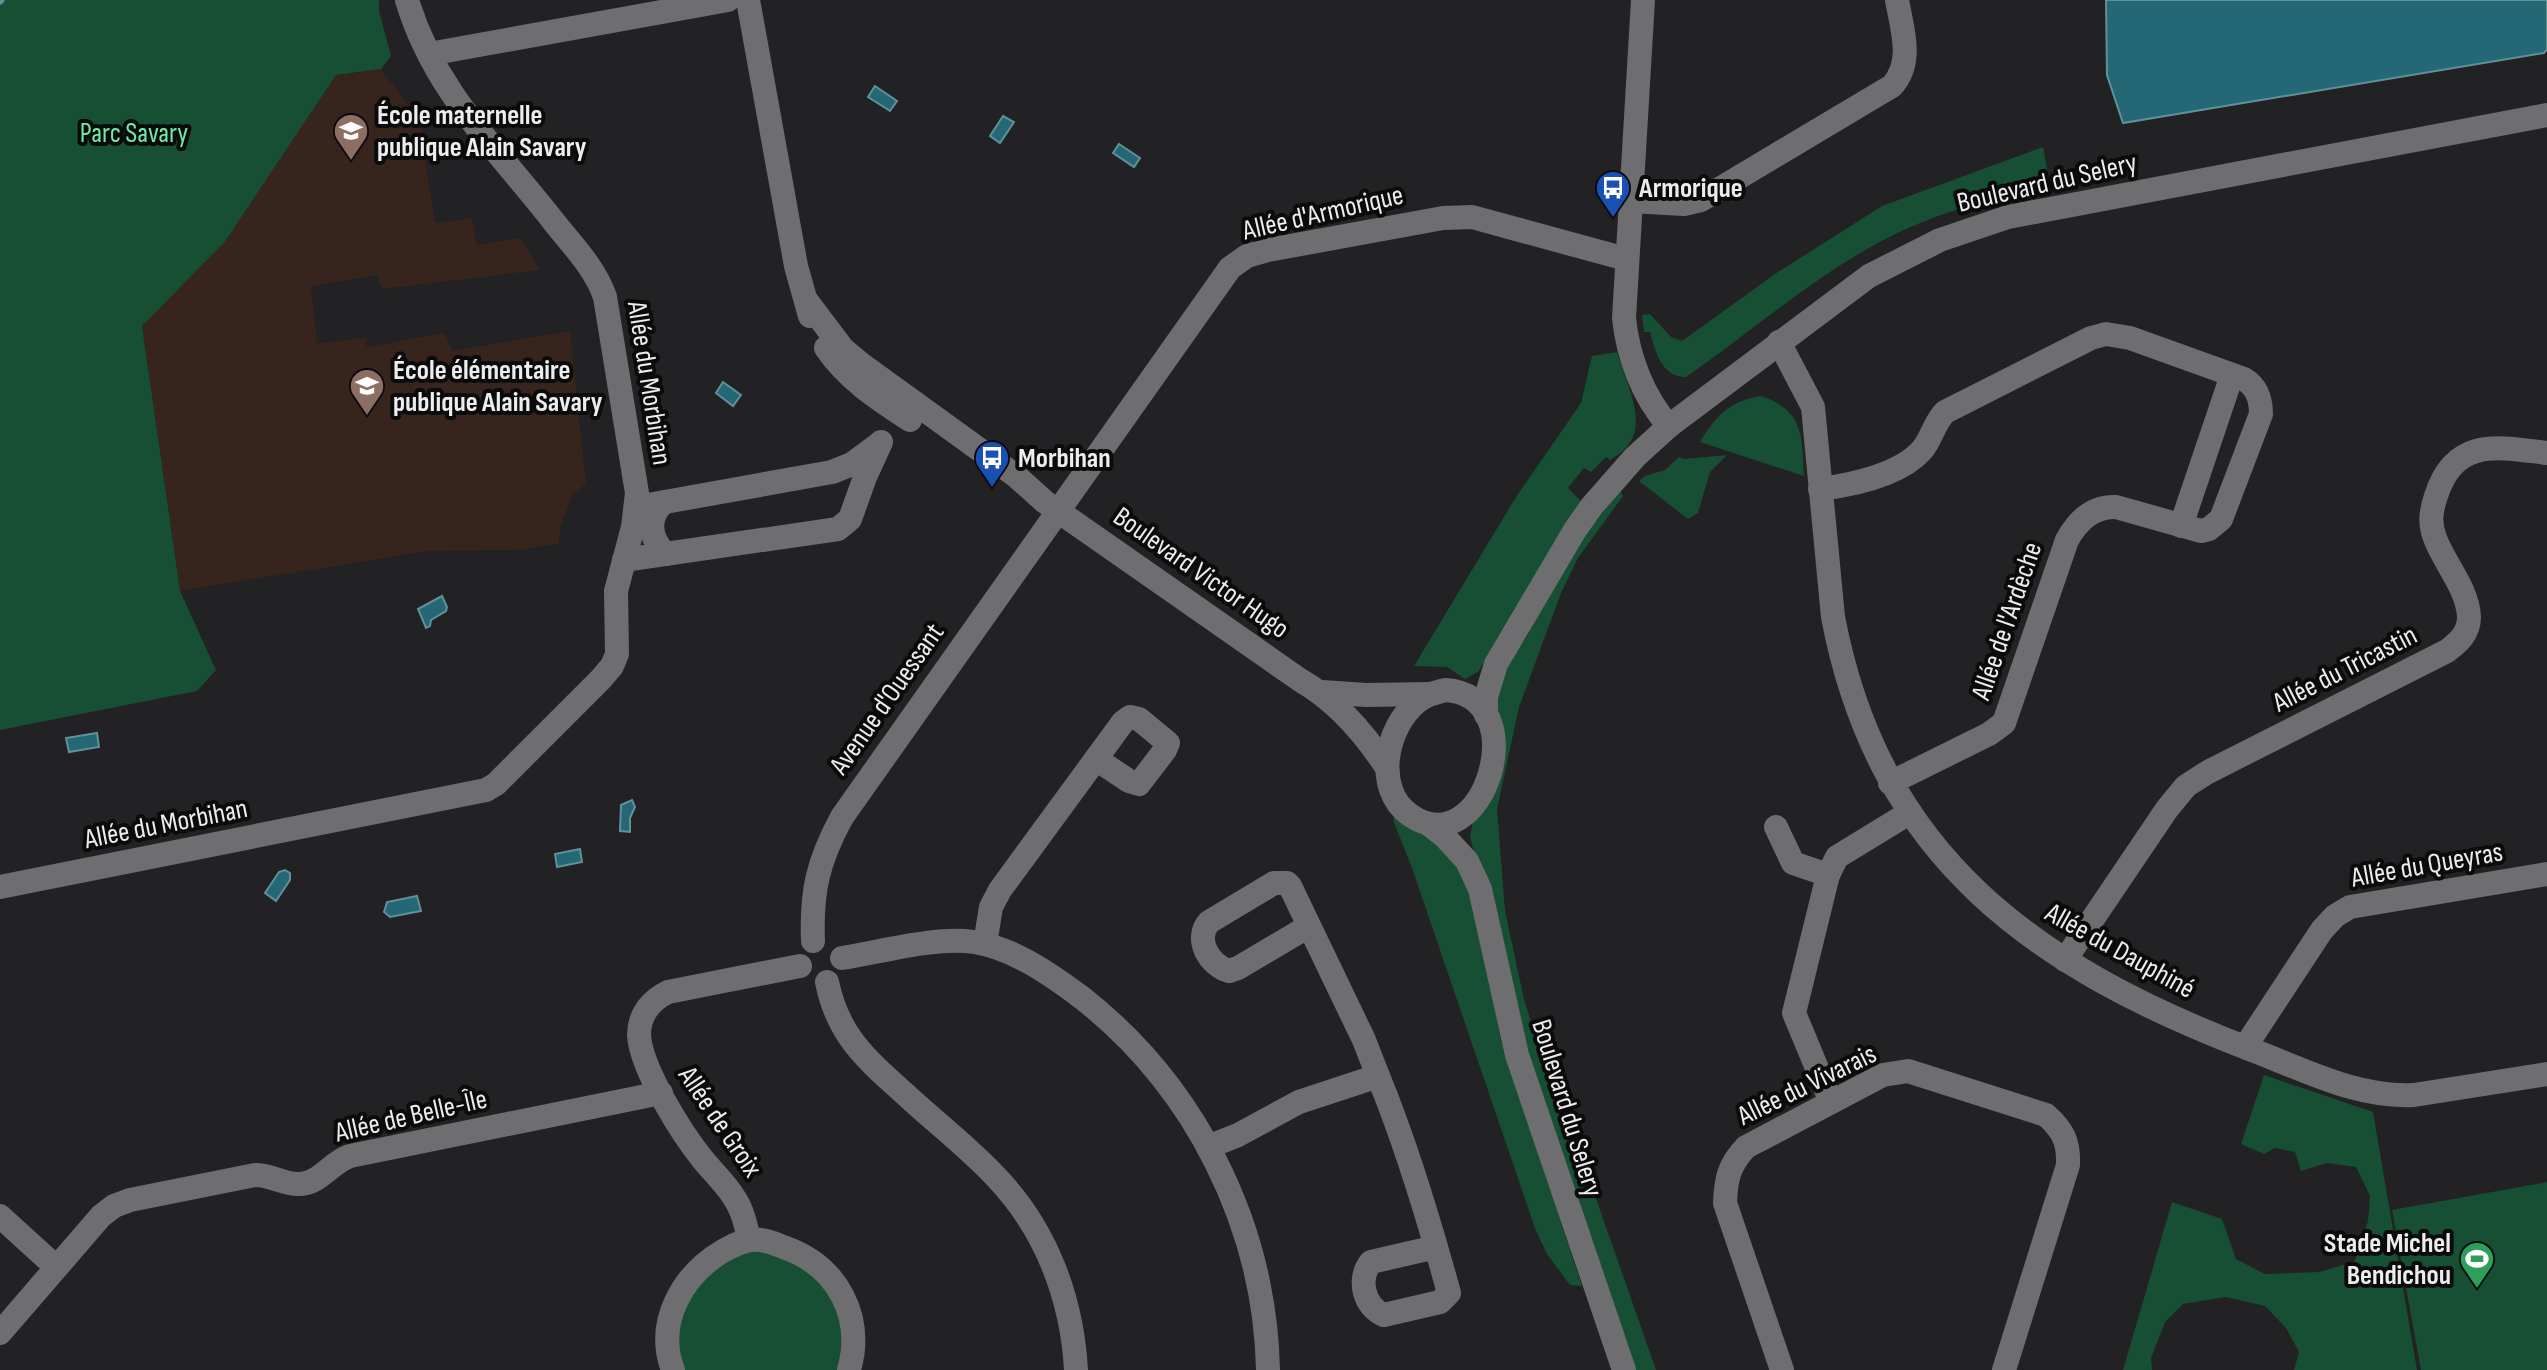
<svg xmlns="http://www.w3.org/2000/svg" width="2547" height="1370" viewBox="0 0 2547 1370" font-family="'Sofia Sans Condensed',sans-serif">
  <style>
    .education { fill: #36241d }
    .green { fill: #164f33 }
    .water { fill: #236874; stroke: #609099; stroke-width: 2 }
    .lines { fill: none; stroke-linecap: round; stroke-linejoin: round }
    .stream { stroke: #609099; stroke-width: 7 }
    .minor { stroke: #6e6d70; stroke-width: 24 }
    .labels { text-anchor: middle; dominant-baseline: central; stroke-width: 8; stroke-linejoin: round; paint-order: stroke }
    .poi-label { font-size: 28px; font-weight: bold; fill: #ededef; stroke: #0b0b0c; text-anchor: start }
    .park-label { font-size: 28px; fill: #6eeba9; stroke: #0b0b0c }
    .street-label { font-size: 28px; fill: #ededef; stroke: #0b0b0c }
  </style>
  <rect width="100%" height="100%" fill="#222124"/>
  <path class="education" d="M 381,69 L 419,119 L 435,223 L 472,218 L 477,245 L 521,238 L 540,270 L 383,289 L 376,275 L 311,286 L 317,343 L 365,338 L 367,347 L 445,333 L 452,351 L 570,331 L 586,484 L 573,494 L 560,527 L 559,544 L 516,550 L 427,551 L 180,591 L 142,326 L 225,242 L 248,204 L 336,75 Z"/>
  <g class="green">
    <path d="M 0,0 L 379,0 L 379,11 L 391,56 L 381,69 L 336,75 L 224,243 L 142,326 L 180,591 L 216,670 L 197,691 L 0,730 Z"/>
    <path d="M 2043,147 L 2049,180 L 2041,182 L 2041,186 C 1995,198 1949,210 1906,229 C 1825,266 1758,327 1686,377 C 1662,378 1655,351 1650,332 L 1644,332 L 1642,315 L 1650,314 L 1671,337 L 1682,341 L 1775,274 L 1882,206 Z"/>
    <path d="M 1617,352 C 1628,391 1657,435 1610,460 L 1606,457 L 1591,472 L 1584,468 L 1568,488 L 1582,502 L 1478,672 L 1465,679 L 1447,667 L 1414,666 L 1516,497 L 1581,403 L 1592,356 Z"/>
    <path d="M 1761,396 C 1804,411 1802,435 1804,476 L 1700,442 C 1716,415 1730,401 1761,396 Z"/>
    <path d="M 1727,455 L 1710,472 L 1698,513 L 1688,519 L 1639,481 L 1645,476 L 1665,470 L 1679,457 L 1684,459 Z"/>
    <path d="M 1620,491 L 1623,496 L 1578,558 L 1561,593 L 1519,707 L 1497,809 L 1505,911 L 1524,999 L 1564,1129 L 1571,1127 L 1656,1370 L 1635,1370 L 1536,1084 L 1470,837 L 1500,674 L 1526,638 L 1570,553 Z"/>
    <path d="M 1394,815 L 1423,831 L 1459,869 L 1473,901 L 1501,1040 L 1582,1286 L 1570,1285 L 1547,1254 L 1536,1231 L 1412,868 L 1393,820 Z"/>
    <path d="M 2264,1075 L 2373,1112 L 2417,1370 L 2294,1370 L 2299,1352 L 2286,1328 L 2265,1306 L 2226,1297 L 2183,1304 L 2165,1322 L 2151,1358 L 2152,1370 L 2123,1370 L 2172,1202 L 2222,1219 L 2236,1259 L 2265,1274 L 2320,1272 L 2355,1261 L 2368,1221 L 2370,1196 L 2356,1167 L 2327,1163 L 2301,1171 L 2295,1152 L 2275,1148 L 2264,1154 L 2241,1144 Z"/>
    <path d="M 2547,1182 L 2547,1370 L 2421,1370 L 2392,1210 Z"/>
    <path d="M 759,1246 L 824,1278 L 845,1324 L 841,1370 L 681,1370 L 674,1329 L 700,1274 Z"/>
  </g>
  <g class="water">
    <path d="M 2106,0 L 2547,0 L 2547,49 L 2544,53 L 2123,123 L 2107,75 Z"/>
    <path d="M 875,86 L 897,101 L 890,111 L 868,97 Z"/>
    <path d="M 1003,116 L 1014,122 L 1000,143 L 990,136 Z"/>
    <path d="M 1119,144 L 1140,158 L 1134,167 L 1113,153 Z"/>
    <path d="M 723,382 L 741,395 L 733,406 L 716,393 Z"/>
    <path d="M 442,596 L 447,607 L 446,611 L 431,620 L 430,626 L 426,628 L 418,609 Z"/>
    <path d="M 97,733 L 99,747 L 69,752 L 66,738 Z"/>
    <path d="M 632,800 L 635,807 L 630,818 L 630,832 L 620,831 L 621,805 Z"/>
    <path d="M 580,849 L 582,862 L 557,867 L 555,854 Z"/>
    <path d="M 285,870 L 290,873 L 290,880 L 276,901 L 265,893 L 279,872 Z"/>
    <path d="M 417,896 L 421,911 L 390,917 L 384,912 L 387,902 Z"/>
  </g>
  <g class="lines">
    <path class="stream" d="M 0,1 L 1,0"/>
    <g class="minor">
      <path d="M 748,0 L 796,266 L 810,316"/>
      <path d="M 1643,0 L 1624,318 C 1628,357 1643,397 1669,426"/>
      <path d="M 429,54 L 728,0"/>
      <path d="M 1630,201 L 1684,204 L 1701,200 L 1892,86 C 1914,62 1902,29 1897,0"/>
      <path d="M 806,300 L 843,349 L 861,364 L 1016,476 L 1045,502 L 1300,680 C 1335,700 1365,734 1387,768"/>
      <path d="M 1779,342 L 1813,407 L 1833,617 C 1879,858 2035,967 2252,1050 C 2305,1070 2357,1098 2414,1095 L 2547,1074"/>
      <path d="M 826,348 C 848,380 878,399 910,420"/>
      <path d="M 1820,489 C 1851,485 1900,475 1922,450 C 1932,438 1934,423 1945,412 L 2091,338 L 2106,334 L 2130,338 L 2244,379 C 2257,387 2261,399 2261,414 L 2221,519 L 2209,529 L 2201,531 L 2116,507 C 2093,506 2078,520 2067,540 L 2004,723 L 1989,734 L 1890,783"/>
      <path d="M 664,502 C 647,517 649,539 666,554"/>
      <path d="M 637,507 L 832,472 L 852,464 L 879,444"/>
      <path d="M 2181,526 L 2232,375"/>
      <path d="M 624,560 L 838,529 L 850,519 L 865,477 L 881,442"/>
      <path d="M 1445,690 C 1537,695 1484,867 1410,815 C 1373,789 1386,727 1417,702 C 1426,695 1434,693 1445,690 Z"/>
      <path d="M 1322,692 L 1366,695 L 1429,694"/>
      <path d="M 1486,715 L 1486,697 L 1496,664 L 1575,530 L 1592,506 L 1635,457 L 1669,426 L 1869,276 L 1940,240 L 2008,217 L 2547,115"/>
      <path d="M 1430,825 L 1444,836 L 1467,861 L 1480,889 L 1517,1055 L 1624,1370"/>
      <path d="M 1776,827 L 1793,863 L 1828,875"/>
      <path d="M 0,887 L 486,790 L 496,784 L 601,679 L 612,666 L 617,654 L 616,591 L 633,527 L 637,493 L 605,297 C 595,268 573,246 554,222 C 498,150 434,91 407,0"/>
      <path d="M 813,941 C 811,891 818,861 842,817 L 1230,268 L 1247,256 L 1268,250 L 1443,218 L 1472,217 L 1626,259"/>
      <path d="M 985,944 L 991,907 L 1000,890 L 1123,722 L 1130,717 L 1139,719 L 1168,743 L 1165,750 L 1139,784 L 1129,781 L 1096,759"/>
      <path d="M 842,958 C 880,952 937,936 974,942 C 1013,948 1050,974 1081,997 C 1195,1086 1265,1225 1268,1370"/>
      <path d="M 2065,960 L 2167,809 L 2186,786 L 2208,772 L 2447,651 C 2459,642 2469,633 2469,617 C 2468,589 2444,563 2435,538 C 2429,523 2431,511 2436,496 C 2455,437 2497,447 2547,453"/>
      <path d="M 827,982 C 838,1036 866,1059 905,1094 C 935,1122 968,1147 996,1177 C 1046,1229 1072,1298 1076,1370"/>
      <path d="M 2245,1047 L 2322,930 L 2335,916 L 2350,907 L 2547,874"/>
      <path d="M 1378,1076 C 1407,1146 1429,1220 1449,1293 L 1440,1302 L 1384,1315 C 1364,1307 1357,1279 1371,1262 L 1436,1247"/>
      <path d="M 1831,1102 L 1794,1013 L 1828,875 L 1837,857 L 1909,813"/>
      <path d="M 1208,1147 L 1238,1135 L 1299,1102 L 1378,1076 L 1364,1040 L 1290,886 L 1287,883 L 1274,883 L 1209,922 C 1194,939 1209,965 1229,971 L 1238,968 L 1309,926"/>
      <path d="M 0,1216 L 56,1267"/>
      <path d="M 749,1240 C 746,1226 743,1211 735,1199 C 727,1185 714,1173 704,1161 C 682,1134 641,1069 639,1035 C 639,1015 651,1000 668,992 L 800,966"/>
      <path d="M 0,1333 L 101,1216 L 114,1206 L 130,1200 L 255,1175 C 272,1175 285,1185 299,1184 C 320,1184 331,1162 350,1156 L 661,1093"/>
      <path d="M 673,1370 C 655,1323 682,1275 723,1251 C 732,1246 741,1241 751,1240 C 763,1238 775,1244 786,1248 C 838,1267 864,1317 849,1370"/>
      <path d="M 1782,1370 L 1725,1203 C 1726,1178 1729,1165 1746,1147 L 1883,1075 L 1908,1071 L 2046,1115 C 2063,1130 2069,1142 2068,1165 L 2004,1370"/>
    </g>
  </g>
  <defs>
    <symbol id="school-pin" viewBox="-11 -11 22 30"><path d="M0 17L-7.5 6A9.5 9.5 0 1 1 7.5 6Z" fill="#8d6e63" stroke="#0b0b0c"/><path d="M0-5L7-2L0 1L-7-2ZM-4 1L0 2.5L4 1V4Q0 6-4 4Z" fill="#fff"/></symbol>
    <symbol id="bus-pin" viewBox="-11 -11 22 30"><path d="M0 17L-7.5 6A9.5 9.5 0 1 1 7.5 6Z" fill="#1a4fb4" stroke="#0b0b0c"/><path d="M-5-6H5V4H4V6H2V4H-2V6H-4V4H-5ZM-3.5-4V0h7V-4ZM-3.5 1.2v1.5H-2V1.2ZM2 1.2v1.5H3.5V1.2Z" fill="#fff"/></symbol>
    <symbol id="stadium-pin" viewBox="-11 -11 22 30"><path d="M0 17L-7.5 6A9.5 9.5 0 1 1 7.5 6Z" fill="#2e9e5b" stroke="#0b0b0c"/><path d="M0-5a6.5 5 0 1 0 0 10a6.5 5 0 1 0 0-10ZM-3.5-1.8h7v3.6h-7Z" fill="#fff"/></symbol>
  </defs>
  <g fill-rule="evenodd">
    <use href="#school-pin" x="331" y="111" width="40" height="54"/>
    <use href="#bus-pin" x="1593" y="168" width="40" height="54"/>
    <use href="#school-pin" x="347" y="366" width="40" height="54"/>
    <use href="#bus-pin" x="972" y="438" width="40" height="54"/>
    <use href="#stadium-pin" x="2457" y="1239" width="40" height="54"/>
  </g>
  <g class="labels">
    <g class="poi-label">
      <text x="377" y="115">École maternelle<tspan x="377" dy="32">publique Alain Savary</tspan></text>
      <text x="1639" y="188">Armorique</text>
      <text x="393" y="370">École élémentaire<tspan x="393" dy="32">publique Alain Savary</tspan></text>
      <text x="1018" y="458">Morbihan</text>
      <text x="2451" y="1243" text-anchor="end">Stade Michel<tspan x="2451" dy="32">Bendichou</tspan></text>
    </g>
    <g class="park-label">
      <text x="134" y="133">Parc Savary</text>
    </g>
    <g class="street-label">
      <text transform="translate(2047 183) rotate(-13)">Boulevard du Selery</text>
      <text transform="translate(1323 213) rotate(-13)">Allée d'Armorique</text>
      <text transform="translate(649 383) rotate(81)">Allée du Morbihan</text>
      <text transform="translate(1201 573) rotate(35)">Boulevard Victor Hugo</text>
      <text transform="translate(2007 621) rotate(-71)">Allée de l'Ardèche</text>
      <text transform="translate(2345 669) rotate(-27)">Allée du Tricastin</text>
      <text transform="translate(887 699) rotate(-55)">Avenue d'Ouessant</text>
      <text transform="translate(166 824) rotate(-11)">Allée du Morbihan</text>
      <text transform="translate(2427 865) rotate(-10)">Allée du Queyras</text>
      <text transform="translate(2120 951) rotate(29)">Allée du Dauphiné</text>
      <text transform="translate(1807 1085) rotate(-26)">Allée du Vivarais</text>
      <text transform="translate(1567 1108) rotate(73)">Boulevard du Selery</text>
      <text transform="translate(411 1116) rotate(-13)">Allée de Belle-Île</text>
      <text transform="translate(720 1122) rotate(56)">Allée de Groix</text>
    </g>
  </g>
</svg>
